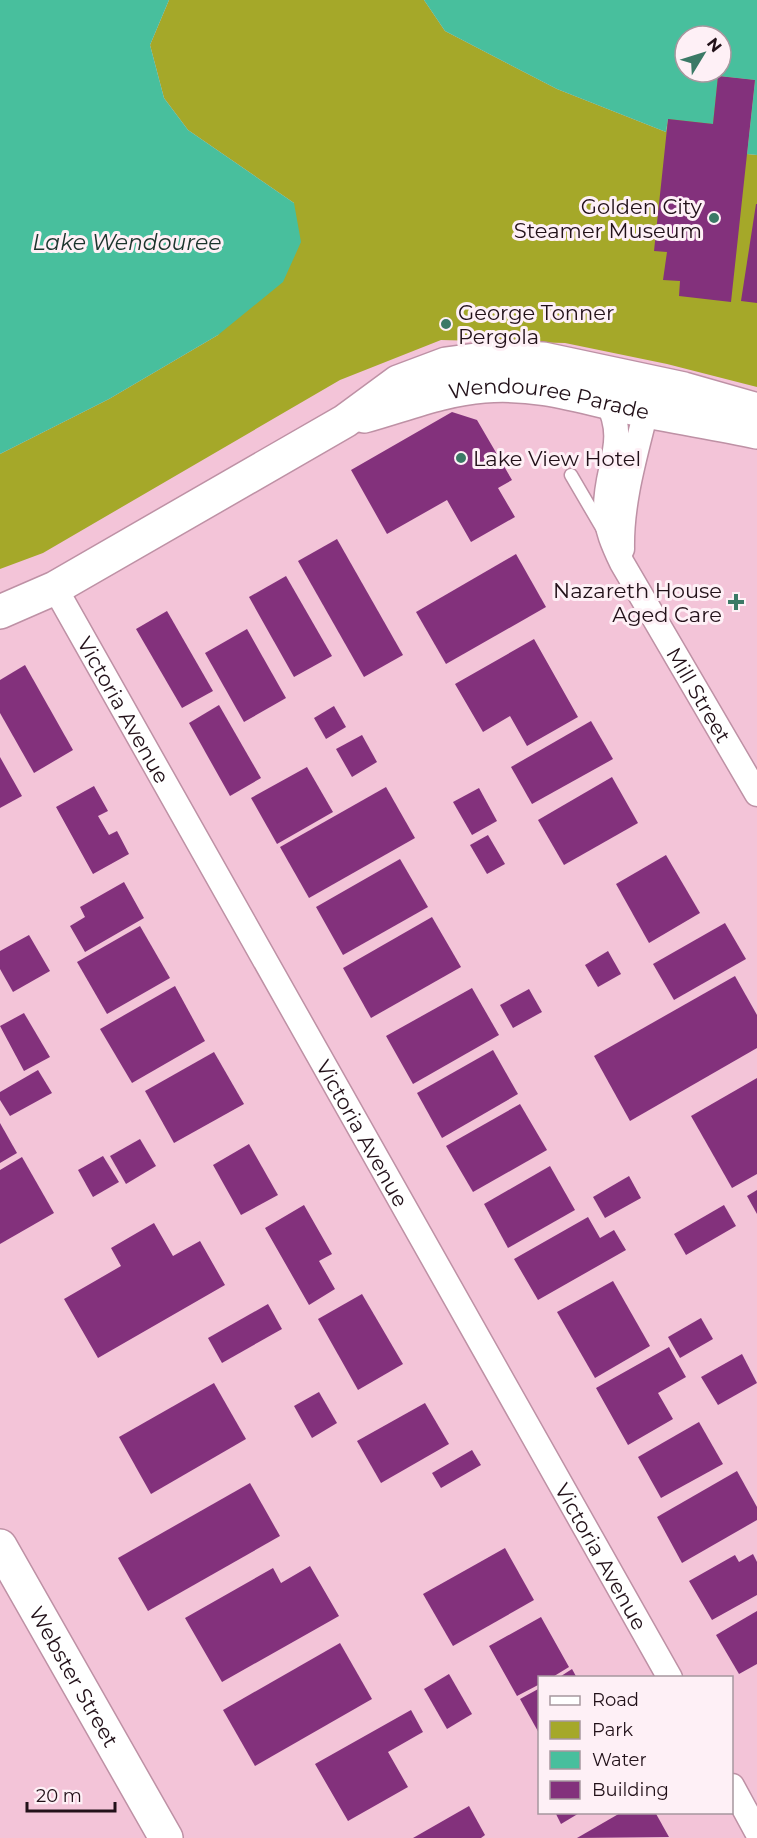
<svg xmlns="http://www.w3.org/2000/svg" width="757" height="1838" viewBox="0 0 757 1838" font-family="Montserrat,sans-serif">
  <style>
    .green { fill: #a5a829 }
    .water { fill: #48bf9d; fill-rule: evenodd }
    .building { fill: #83317c }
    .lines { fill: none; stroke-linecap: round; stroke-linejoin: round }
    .lane-casing { stroke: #be91a5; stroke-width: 15 }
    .street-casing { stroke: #be91a5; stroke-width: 27 }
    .secondary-casing { stroke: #be91a5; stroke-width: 36 }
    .lane { stroke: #fff; stroke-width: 12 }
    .street { stroke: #fff; stroke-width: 24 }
    .secondary { stroke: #fff; stroke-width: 33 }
    .poi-dot { fill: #3b7966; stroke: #fef0f6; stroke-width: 2 }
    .labels { text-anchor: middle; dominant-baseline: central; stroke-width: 6; stroke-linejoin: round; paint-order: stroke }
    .poi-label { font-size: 21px; fill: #221119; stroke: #fef0f6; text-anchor: end }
    .street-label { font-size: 21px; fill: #221119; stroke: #fef0f6 }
    .water-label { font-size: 22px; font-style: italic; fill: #1b342c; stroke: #fef0f6 }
  </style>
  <rect width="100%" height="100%" fill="#f3c4d8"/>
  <path class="green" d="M 169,0 L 424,0 L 445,31 L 557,89 L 666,132 L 668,119 L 718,76 L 755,80 L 747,154 L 757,155 L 757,387 L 667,364 L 565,343 L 441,340 L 340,380 L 43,553 L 0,569 L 0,454 L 109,399 L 218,335 L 294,203 L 188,130 L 164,98 L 150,45 Z"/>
  <g class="water">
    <path d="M 0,0 L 169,0 L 150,45 L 164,98 L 188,130 L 294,203 L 301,242 L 283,282 L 218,335 L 109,399 L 0,454 Z"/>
    <path d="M 424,0 L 757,0 L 757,155 L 747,154 L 755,80 L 718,76 L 713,124 L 668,119 L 666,132 L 557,89 L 445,31 ZM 685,36 L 721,36 L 721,72 L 685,72 Z"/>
  </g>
  <g class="building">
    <path d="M 718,76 L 755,80 L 731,302 L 679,296 L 680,281 L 663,280 L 667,252 L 654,251 L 668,119 L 713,124 Z"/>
    <path d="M 756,204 L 757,204 L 757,303 L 741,301 Z"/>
    <path d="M 452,412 L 477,420 L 512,480 L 498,488 L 515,517 L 471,542 L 447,500 L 387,534 L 351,470 Z"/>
    <path d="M 337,539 L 403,655 L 364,677 L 298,561 Z"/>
    <path d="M 516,554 L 546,607 L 446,664 L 416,612 Z"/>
    <path d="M 286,576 L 332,656 L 294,677 L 249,597 Z"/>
    <path d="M 167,611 L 213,691 L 182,708 L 136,629 Z"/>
    <path d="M 247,629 L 286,698 L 244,722 L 205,653 Z"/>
    <path d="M 534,639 L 578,717 L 527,746 L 510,716 L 483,732 L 455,684 Z"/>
    <path d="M 25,665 L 73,750 L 34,773 L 0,713 L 0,680 Z"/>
    <path d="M 219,705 L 261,778 L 230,796 L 189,723 Z"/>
    <path d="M 334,706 L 346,727 L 326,739 L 314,718 Z"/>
    <path d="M 591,721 L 613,759 L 532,804 L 511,767 Z"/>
    <path d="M 362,735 L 377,762 L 352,777 L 336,749 Z"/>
    <path d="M 0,757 L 22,796 L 0,808 Z"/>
    <path d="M 307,767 L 333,812 L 277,844 L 251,798 Z"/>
    <path d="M 612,777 L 638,823 L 564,865 L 538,820 Z"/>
    <path d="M 94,786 L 108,811 L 98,816 L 109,835 L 117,831 L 129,854 L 93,874 L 56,807 Z"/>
    <path d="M 386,787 L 415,838 L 309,898 L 280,847 Z"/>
    <path d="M 479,788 L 497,821 L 472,835 L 453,802 Z"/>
    <path d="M 488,835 L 505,864 L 487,874 L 470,845 Z"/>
    <path d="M 666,855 L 700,913 L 649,943 L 616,884 Z"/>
    <path d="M 400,859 L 428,907 L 343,955 L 316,907 Z"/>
    <path d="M 124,882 L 144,918 L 85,952 L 70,926 L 85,917 L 80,907 Z"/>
    <path d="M 432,917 L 461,967 L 371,1018 L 343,968 Z"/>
    <path d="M 725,923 L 746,959 L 674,1000 L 653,964 Z"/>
    <path d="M 140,926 L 170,978 L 107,1014 L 77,962 Z"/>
    <path d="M 29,935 L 50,971 L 13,992 L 0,969 L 0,951 Z"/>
    <path d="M 608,951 L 621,974 L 598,987 L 585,965 Z"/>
    <path d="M 735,976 L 757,1015 L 757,1048 L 630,1121 L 594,1056 Z"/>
    <path d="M 175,986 L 205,1041 L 132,1083 L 100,1029 Z"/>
    <path d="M 472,988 L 499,1035 L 413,1084 L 386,1036 Z"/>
    <path d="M 529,989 L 542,1012 L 513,1028 L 500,1005 Z"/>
    <path d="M 24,1013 L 50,1057 L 24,1071 L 0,1026 Z"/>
    <path d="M 493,1050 L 518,1094 L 442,1138 L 417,1093 Z"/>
    <path d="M 214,1052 L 244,1104 L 174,1143 L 145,1091 Z"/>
    <path d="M 38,1070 L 52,1093 L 10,1116 L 0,1100 L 0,1092 Z"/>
    <path d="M 757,1078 L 757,1174 L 732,1188 L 691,1116 Z"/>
    <path d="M 520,1104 L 547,1150 L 473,1192 L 446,1146 Z"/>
    <path d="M 0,1123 L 17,1153 L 0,1163 Z"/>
    <path d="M 140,1139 L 156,1166 L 126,1184 L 110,1156 Z"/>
    <path d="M 249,1144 L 278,1195 L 241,1215 L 213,1165 Z"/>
    <path d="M 103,1156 L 119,1182 L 93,1197 L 78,1170 Z"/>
    <path d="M 22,1157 L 54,1213 L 0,1244 L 0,1170 Z"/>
    <path d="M 550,1166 L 575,1210 L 508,1248 L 484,1204 Z"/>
    <path d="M 629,1176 L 641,1198 L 605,1218 L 593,1197 Z"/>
    <path d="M 757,1190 L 757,1214 L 747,1196 Z"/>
    <path d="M 304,1205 L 332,1254 L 319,1261 L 335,1289 L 309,1305 L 265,1228 Z"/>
    <path d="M 724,1205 L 736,1226 L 686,1255 L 674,1234 Z"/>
    <path d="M 588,1217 L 600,1238 L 614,1230 L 626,1250 L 538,1300 L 514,1259 Z"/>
    <path d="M 154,1223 L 173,1256 L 200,1241 L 225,1285 L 98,1358 L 64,1299 L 121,1266 L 111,1248 Z"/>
    <path d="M 613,1281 L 650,1346 L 595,1378 L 557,1312 Z"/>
    <path d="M 362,1294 L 403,1364 L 358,1390 L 318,1319 Z"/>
    <path d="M 268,1304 L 282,1329 L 222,1363 L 208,1338 Z"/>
    <path d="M 701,1318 L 713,1339 L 680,1358 L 668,1337 Z"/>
    <path d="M 669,1347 L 686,1377 L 658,1393 L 673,1419 L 628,1445 L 596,1388 Z"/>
    <path d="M 742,1354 L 757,1383 L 718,1405 L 701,1377 Z"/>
    <path d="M 214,1383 L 246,1439 L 151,1494 L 119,1437 Z"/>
    <path d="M 319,1392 L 337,1423 L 312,1438 L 294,1406 Z"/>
    <path d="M 425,1403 L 449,1444 L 381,1483 L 357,1441 Z"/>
    <path d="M 699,1422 L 723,1464 L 661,1498 L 638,1457 Z"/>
    <path d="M 472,1450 L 481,1465 L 441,1488 L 432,1473 Z"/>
    <path d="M 737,1471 L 757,1507 L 757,1520 L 682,1563 L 657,1517 Z"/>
    <path d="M 250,1483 L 280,1536 L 148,1611 L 118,1558 Z"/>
    <path d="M 505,1548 L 534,1600 L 453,1646 L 423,1594 Z"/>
    <path d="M 753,1554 L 757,1562 L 757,1595 L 712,1620 L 689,1581 L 735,1555 L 739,1562 Z"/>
    <path d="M 310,1566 L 339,1616 L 222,1682 L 185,1618 L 273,1568 L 281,1583 Z"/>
    <path d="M 757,1611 L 757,1664 L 739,1674 L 716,1635 Z"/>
    <path d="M 541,1617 L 569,1667 L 551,1678 L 540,1678 L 540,1684 L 517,1696 L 489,1646 Z"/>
    <path d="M 340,1643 L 372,1699 L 255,1766 L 223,1710 Z"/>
    <path d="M 572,1669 L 577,1678 L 558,1678 Z"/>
    <path d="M 449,1674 L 472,1714 L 447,1729 L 424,1689 Z"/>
    <path d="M 540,1688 L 540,1735 L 520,1699 Z"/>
    <path d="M 411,1710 L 423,1732 L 388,1752 L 408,1787 L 348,1821 L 315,1764 Z"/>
    <path d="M 469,1806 L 485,1835 L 481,1838 L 413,1838 Z"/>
    <path d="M 555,1812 L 581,1812 L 561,1824 Z"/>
    <path d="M 622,1812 L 655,1812 L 669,1837 L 577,1838 Z"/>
  </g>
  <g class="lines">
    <defs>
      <path id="lane" d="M 571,475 L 602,528"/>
      <g id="street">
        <path id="s1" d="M 607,401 C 629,442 605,467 606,510 C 606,529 614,546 622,563 L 757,794"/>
        <path d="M 622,549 C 621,502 635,456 646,411"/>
        <path id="s2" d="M 55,588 L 670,1678"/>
        <path d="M 732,1786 L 757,1832"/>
      </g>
      <g id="secondary">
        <path id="s3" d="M 364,416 C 404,405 443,389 484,386 C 539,382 579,396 632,408 C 673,417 715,423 757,432"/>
        <path d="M 0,612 L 55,588 L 345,421 L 398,382 L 446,364 L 498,357 L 543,359 L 684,389 L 757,410"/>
        <path id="s4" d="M 0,1546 L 166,1838"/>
      </g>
    </defs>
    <use href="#lane" class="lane-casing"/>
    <use href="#street" class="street-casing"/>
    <use href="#secondary" class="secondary-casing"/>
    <use href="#lane" class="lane"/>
    <use href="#street" class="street"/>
    <use href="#secondary" class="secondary"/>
  </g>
  <g class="poi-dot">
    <circle cx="714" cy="218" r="6"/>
    <circle cx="446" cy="324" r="6"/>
    <circle cx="461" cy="458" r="6"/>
    <path d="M733 593h6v6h6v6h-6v6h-6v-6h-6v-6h6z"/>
  </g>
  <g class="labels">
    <g class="poi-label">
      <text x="702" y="206">Golden City<tspan x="702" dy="24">Steamer Museum</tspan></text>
      <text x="458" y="312" text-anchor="start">George Tonner<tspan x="458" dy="24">Pergola</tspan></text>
      <text x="473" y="458" text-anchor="start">Lake View Hotel</text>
      <text x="722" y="590">Nazareth House<tspan x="722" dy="24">Aged Care</tspan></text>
    </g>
    <g class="street-label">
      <text stroke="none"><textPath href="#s3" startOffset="190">Wendouree Parade</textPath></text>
      <text stroke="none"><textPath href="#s1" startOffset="320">Mill Street</textPath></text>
      <text stroke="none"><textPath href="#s2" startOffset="140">Victoria Avenue</textPath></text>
      <text stroke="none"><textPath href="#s2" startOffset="626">Victoria Avenue</textPath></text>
      <text stroke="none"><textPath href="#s2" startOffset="1112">Victoria Avenue</textPath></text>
      <text stroke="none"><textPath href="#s4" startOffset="150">Webster Street</textPath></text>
    </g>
    <g class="water-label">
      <text x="127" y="242">Lake Wendouree</text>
    </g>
  </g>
  <rect x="538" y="1676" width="195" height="138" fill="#fef0f6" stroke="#a6979e" stroke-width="1.5"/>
  <rect x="550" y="1696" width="30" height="9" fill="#ffffff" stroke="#a6979e" stroke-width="1.5"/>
  <text x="592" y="1706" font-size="18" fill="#221119">Road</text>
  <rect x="550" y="1721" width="30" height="18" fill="#a5a829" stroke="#a6979e" stroke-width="1.5"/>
  <text x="592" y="1736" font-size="18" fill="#221119">Park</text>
  <rect x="550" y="1751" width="30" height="18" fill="#48bf9d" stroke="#a6979e" stroke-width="1.5"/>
  <text x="592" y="1766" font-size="18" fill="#221119">Water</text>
  <rect x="550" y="1781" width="30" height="18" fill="#83317c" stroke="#a6979e" stroke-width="1.5"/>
  <text x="592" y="1796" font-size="18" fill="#221119">Building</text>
  <g transform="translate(703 54) rotate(52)"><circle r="28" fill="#fef0f6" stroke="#a6979e" stroke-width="1.5"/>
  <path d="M0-4.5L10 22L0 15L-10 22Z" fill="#3b7966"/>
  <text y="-9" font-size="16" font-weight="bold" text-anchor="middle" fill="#221119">N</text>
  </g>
  <path d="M27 1802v9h88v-9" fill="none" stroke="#221119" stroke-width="3"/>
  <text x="36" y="1802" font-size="18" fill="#221119" stroke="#fef0f6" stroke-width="4.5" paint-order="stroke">20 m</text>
</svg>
